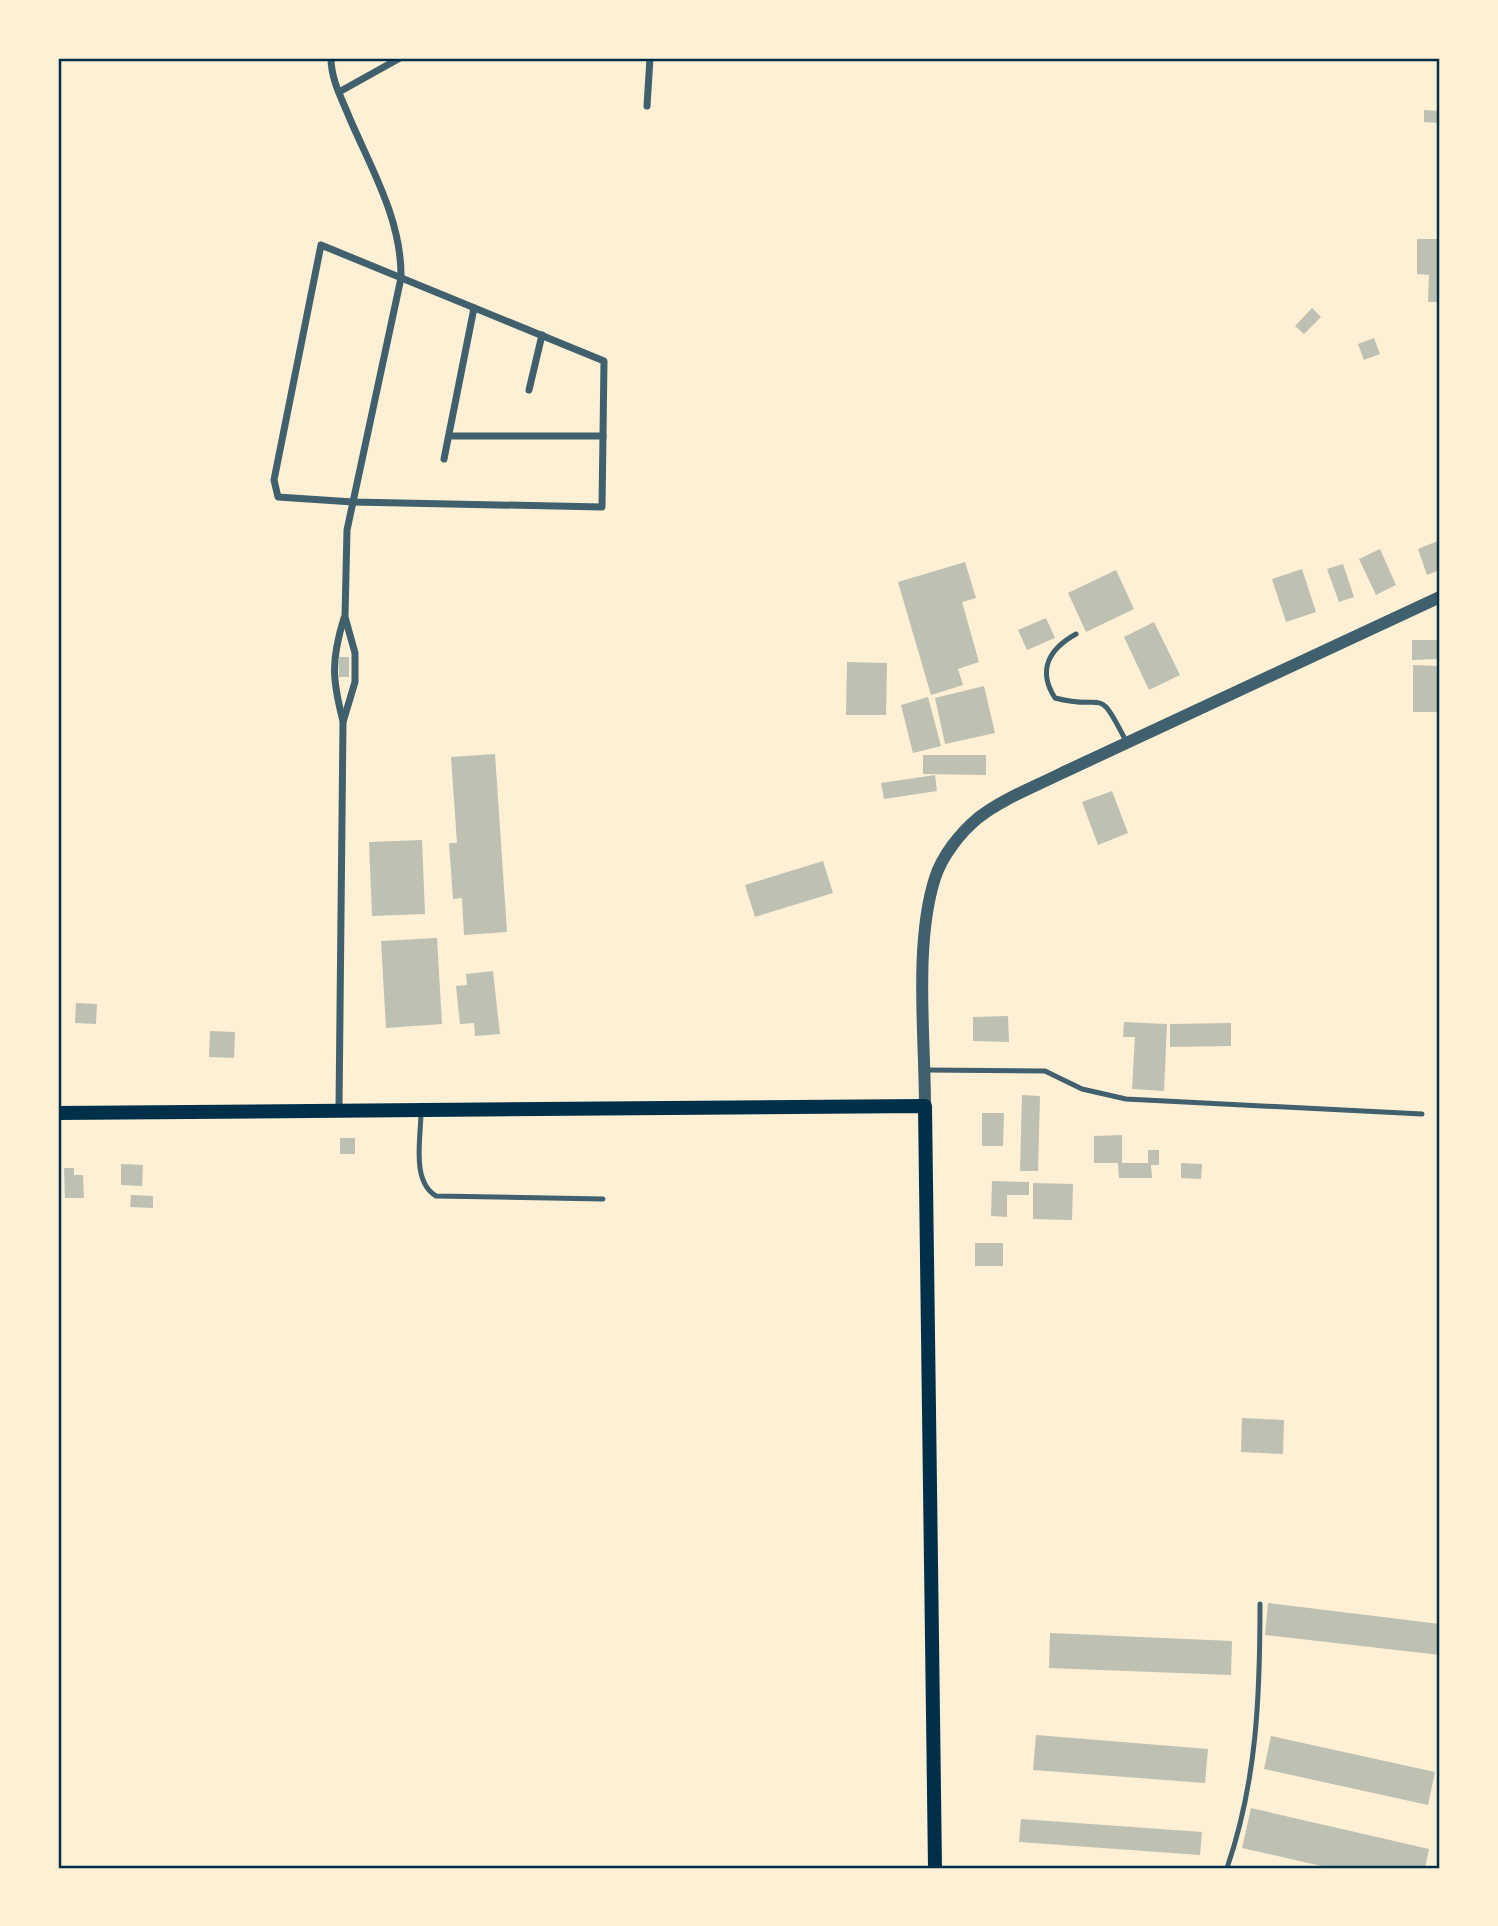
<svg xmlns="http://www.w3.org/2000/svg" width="1498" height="1926" viewBox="0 0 1498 1926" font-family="Arial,sans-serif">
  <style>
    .building { fill: #bec0b2 }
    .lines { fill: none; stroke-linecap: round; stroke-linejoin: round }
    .service { stroke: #3f606c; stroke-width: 5 }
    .minor { stroke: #3f606c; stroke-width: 7 }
    .tertiary { stroke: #3f606c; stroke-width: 12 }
    .secondary { stroke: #003049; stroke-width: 14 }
    .neatline { fill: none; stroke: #003049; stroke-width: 2.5 }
  </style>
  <rect width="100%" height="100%" fill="#fdf0d5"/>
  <g class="building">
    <path d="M 1424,110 L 1440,111 L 1440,123 L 1424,122 Z"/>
    <path d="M 1417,239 L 1440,239 L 1440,302 L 1428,302 L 1429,275 L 1417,274 Z"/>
    <path d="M 1312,308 L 1321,317 L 1304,334 L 1295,326 Z"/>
    <path d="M 1374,338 L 1380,354 L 1364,360 L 1358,344 Z"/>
    <path d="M 1440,540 L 1440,570 L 1427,575 L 1418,549 Z"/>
    <path d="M 1380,549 L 1396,585 L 1376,595 L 1359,559 Z"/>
    <path d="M 965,562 L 976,598 L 962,602 L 979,662 L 958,669 L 963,685 L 931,695 L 898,582 Z"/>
    <path d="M 1343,564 L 1354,597 L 1339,602 L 1327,569 Z"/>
    <path d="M 1302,569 L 1316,612 L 1286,622 L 1272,579 Z"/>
    <path d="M 1116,570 L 1134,609 L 1086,632 L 1068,593 Z"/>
    <path d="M 1046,618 L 1055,638 L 1027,650 L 1018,630 Z"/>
    <path d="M 1154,622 L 1180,675 L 1149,690 L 1124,637 Z"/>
    <path d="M 1412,640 L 1440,640 L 1440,659 L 1412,660 Z"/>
    <rect x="339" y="657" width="10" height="20"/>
    <path d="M 847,662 L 887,663 L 886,715 L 846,715 Z"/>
    <path d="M 1413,665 L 1440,666 L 1439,712 L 1413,712 Z"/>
    <path d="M 984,686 L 995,733 L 945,744 L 935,698 Z"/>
    <path d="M 928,697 L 941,746 L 913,753 L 901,705 Z"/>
    <path d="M 495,754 L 507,932 L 464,935 L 462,898 L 453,899 L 449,843 L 457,843 L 451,757 Z"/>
    <path d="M 923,755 L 986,755 L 986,775 L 923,774 Z"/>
    <path d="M 935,775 L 937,791 L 884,799 L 881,783 Z"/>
    <path d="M 1112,791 L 1128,833 L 1098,845 L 1082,802 Z"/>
    <path d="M 422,840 L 425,914 L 372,916 L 369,842 Z"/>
    <path d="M 823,861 L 833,893 L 755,917 L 745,885 Z"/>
    <path d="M 437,938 L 442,1024 L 386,1028 L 381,941 Z"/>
    <path d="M 493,971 L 500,1034 L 475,1036 L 474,1023 L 460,1024 L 456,986 L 467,985 L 466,974 Z"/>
    <path d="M 76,1003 L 97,1004 L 96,1024 L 75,1023 Z"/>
    <path d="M 1008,1016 L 1009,1042 L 973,1041 L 973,1017 Z"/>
    <path d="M 1124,1022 L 1167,1024 L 1164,1091 L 1132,1089 L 1135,1037 L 1123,1037 Z"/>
    <path d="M 1231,1023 L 1231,1046 L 1170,1047 L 1170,1024 Z"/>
    <path d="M 210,1031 L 235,1032 L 234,1058 L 209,1057 Z"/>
    <path d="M 1022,1095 L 1040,1096 L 1038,1171 L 1020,1171 Z"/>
    <path d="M 982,1113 L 1004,1113 L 1003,1146 L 982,1146 Z"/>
    <path d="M 1122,1135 L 1122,1163 L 1148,1163 L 1148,1150 L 1159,1150 L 1159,1165 L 1151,1165 L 1152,1178 L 1119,1178 L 1118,1163 L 1094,1163 L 1094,1136 Z"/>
    <rect x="340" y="1138" width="15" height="16"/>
    <path d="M 1181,1163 L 1202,1164 L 1201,1179 L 1181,1178 Z"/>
    <path d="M 121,1164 L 143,1165 L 142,1186 L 121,1185 Z"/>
    <path d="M 64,1168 L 74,1168 L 74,1175 L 83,1175 L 84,1198 L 65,1198 Z"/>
    <path d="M 992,1181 L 1029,1182 L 1029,1195 L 1007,1195 L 1007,1217 L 991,1216 Z"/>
    <path d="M 1033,1183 L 1073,1184 L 1072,1220 L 1033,1219 Z"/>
    <path d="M 131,1195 L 153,1196 L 153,1208 L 130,1207 Z"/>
    <rect x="975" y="1243" width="28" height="23"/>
    <path d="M 1242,1418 L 1284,1420 L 1283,1454 L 1241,1452 Z"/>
    <path d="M 1268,1603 L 1440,1624 L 1440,1655 L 1265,1635 Z"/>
    <path d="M 1050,1633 L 1232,1641 L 1231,1675 L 1049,1668 Z"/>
    <path d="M 1036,1735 L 1208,1749 L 1205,1783 L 1033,1770 Z"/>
    <path d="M 1271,1736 L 1435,1772 L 1428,1805 L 1264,1769 Z"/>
    <path d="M 1251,1808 L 1429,1849 L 1425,1868 L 1330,1868 L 1242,1848 Z"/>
    <path d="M 1021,1819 L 1202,1832 L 1200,1855 L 1019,1842 Z"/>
  </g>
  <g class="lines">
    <g class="service">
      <path d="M 1076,634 C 1049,649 1037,670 1055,698 C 1108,712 1096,682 1127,743"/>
      <path d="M 925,1070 L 1045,1071 L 1082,1089 L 1126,1099 L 1422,1114"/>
      <path d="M 421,1112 C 421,1138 411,1181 436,1196 L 603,1199"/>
      <path d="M 1227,1868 C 1257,1781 1260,1695 1260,1604"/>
    </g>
    <g class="minor">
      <path d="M 331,58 C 331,80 342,99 350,119 C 372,170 402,221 401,278 L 347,530 L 345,617 L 355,653 L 355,682 L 343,722 L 339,1109"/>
      <path d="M 339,92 L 400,58"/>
      <path d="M 647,106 L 650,58"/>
      <path d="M 321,245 L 604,361 L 602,507 L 353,502 L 278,497 L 274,480 Z"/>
      <path d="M 529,390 L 542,335"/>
      <path d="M 449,436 L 603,436"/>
      <path d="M 444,459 L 474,308"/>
      <path d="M 343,721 C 332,679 331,660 344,618"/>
    </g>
    <path class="tertiary" d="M 925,1106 C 925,1038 914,943 935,878 C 942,856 960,833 978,818 C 1002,799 1034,787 1062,773 L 1440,597"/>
    <path class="secondary" d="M 58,1113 L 925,1106 L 935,1868"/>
  </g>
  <rect width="1498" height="1926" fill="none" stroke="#fdf0d5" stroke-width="119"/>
  <rect x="60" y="60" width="1378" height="1807" class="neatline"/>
</svg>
